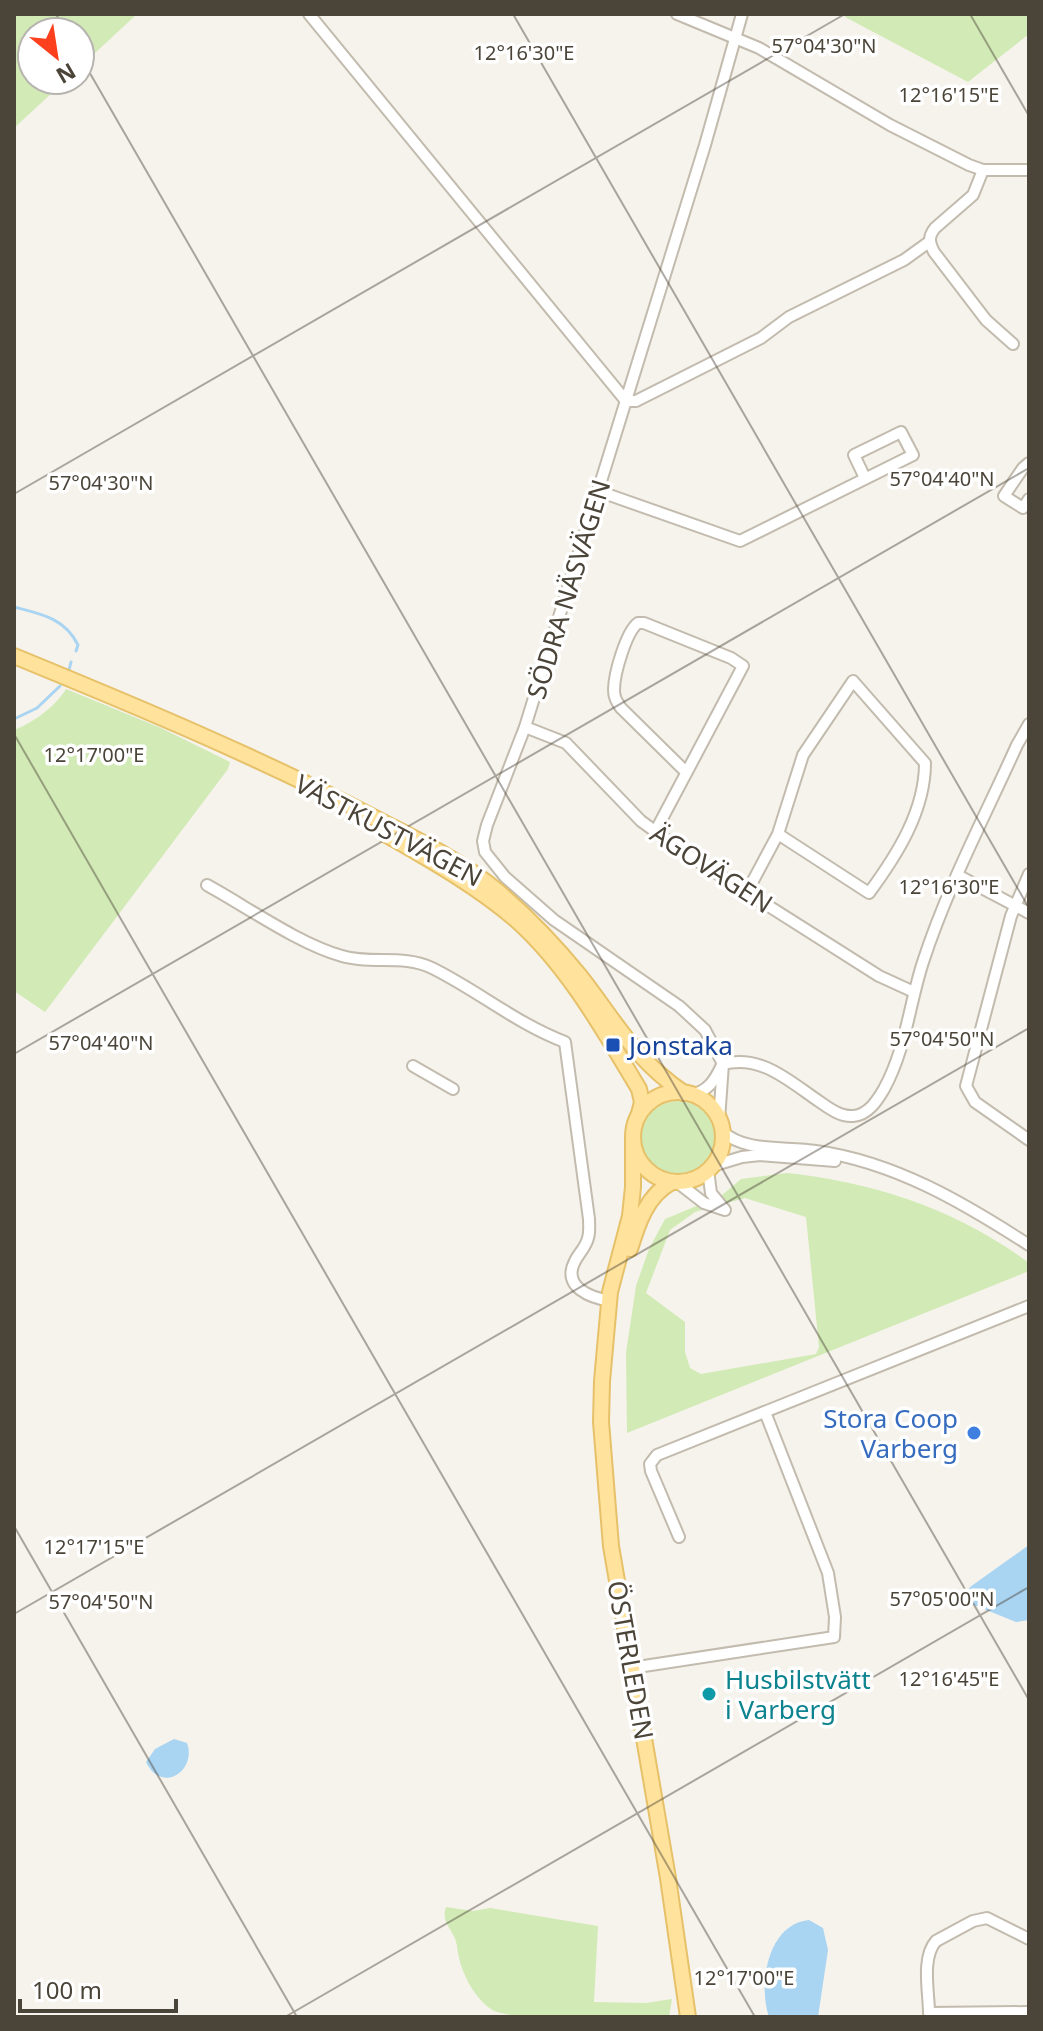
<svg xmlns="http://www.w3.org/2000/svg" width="1043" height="2031" viewBox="0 0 1043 2031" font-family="'Noto Sans',sans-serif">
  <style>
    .green { fill: #d2eab5; fill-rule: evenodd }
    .water { fill: #a9d4f2 }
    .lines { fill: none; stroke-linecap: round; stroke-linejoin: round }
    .stream { stroke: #a9d4f2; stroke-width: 3 }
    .minor-casing { stroke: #c2bbae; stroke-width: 14 }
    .major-casing { stroke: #e6c16a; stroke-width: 18 }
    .minor { stroke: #fff; stroke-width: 10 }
    .major { stroke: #ffe39c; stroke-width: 14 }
    .ticks { fill: none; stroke: #4b4439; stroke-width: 2; stroke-opacity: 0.45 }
    .transit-dot { fill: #1a4fb4; stroke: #fff; stroke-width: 3 }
    .shop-dot { fill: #3f7fe0; stroke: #fff; stroke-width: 3 }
    .culture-dot { fill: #0f9aa8; stroke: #fff; stroke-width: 3 }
    .labels { text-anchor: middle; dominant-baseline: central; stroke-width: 7; stroke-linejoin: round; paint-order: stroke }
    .street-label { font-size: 26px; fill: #4b4439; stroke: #fff }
    .transit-label { font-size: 26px; fill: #164399; stroke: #fff; text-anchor: start }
    .shop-label { font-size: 26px; fill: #366cbe; stroke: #fff; text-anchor: end }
    .culture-label { font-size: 26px; fill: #0d838f; stroke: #fff; text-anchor: start }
    .ticks-label { font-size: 20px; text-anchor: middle; fill: #4b4439; stroke: #fff; stroke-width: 7; stroke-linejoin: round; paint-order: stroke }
  </style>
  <rect width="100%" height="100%" fill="#f6f3ec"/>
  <g class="green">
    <path d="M 14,14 L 137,14 L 80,67 L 80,32 L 32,32 L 32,80 L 66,80 L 14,128 Z"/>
    <path d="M 846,14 L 1029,14 L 1029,34 L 968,82 L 845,17 Z"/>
    <path d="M 66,689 L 161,728 L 230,762 L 228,769 L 45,1012 L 14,991 L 14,730 C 33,723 56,706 66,689 Z"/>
    <circle cx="678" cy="1139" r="38"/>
    <path d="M 787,1173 C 874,1182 958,1210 1029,1263 L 1029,1271 L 627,1433 L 626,1353 L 636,1286 L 649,1249 L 665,1219 L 721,1196 L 741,1179 ZM 745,1198 L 806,1217 L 819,1347 L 816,1354 L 701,1374 L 690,1368 L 685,1352 L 685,1322 L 646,1293 L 670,1230 L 695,1212 Z"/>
    <path d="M 446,1907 L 473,1911 L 490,1908 L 598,1926 L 594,2002 L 646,2003 L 672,1999 L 669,2017 C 639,2017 509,2023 491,2009 C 472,1996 459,1968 457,1946 C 455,1930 440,1924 446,1907 Z"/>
  </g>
  <g class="water">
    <path d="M 1029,1545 L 1029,1620 L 1016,1622 L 969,1603 L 967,1594 L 970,1587 Z"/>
    <path d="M 174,1739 L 187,1743 C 197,1770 162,1795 146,1762 L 155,1749 Z"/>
    <path d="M 809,1920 L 823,1928 L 828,1950 L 818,2017 L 769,2017 C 758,1985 767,1924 809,1920 Z"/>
  </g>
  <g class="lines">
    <g class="stream">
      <path d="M 14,607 C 41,614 65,618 78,645 L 76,651"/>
      <path d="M 69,670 L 71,662"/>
      <path d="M 14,719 L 37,708 L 60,686"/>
    </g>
    <defs>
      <g id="minor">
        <path d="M 309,14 L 626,401 L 636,401 L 761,338 L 789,317 L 904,260 L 929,242"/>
        <path d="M 677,14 L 759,48 L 890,125 L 969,165 L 983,170 L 1029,170"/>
        <path d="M 983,170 L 973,195 L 935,228 C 928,237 929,242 934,252 L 986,320 L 1013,344"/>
        <path d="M 1029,463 L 1023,468 L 1004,496 L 1023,508 L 1029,499"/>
        <path d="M 598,491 L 740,541 L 913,455 L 901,432 L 854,455 L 865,478"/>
        <path d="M 525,727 L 566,743 L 641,821 L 685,853 L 879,976 L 914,992"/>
        <path d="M 655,832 L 743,666 L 731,658 L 644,623 L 638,623 C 626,632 614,674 614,690 C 614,698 617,702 621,708 L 685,771"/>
        <path d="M 1029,874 L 1011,916 L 966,1086 L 975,1102 L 1029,1140"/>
        <path d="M 959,876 L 1029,913"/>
        <path d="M 207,885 C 247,907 299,944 342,956 C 372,965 403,954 432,968 C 477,990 517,1024 565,1042 L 589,1219 C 589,1225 590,1232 588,1238 C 586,1247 579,1253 575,1261 C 561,1287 591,1298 611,1301"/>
        <path d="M 747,892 L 778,834 L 803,755 L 853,681 L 925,763 C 925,811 897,855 869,893 L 778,834"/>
        <path d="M 723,1064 C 762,1054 790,1082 820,1102 C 830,1109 841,1117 853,1116 C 868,1115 877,1101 884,1089 C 906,1049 909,1005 923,962 C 947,888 985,816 1017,745 L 1029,724"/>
        <path d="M 413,1066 L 453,1089"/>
        <path d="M 690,1095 C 708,1092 715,1080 722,1065"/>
        <path d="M 719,1120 L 723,1064 L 705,1030 L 679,1006 L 554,920 L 505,877 L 485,852 L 483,841 L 487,825 L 525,727 L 705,145 L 742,14"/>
        <path d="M 722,1131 C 745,1153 786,1146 816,1151 C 895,1162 964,1203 1029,1245"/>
        <path d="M 712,1166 L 742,1157 L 760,1155 L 835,1161"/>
        <path d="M 708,1170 L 711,1193 L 724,1209"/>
        <path d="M 677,1182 L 704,1203 L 725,1210"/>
        <path d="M 679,1537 L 651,1471 L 650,1464 L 657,1455 L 1029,1306"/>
        <path d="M 631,1668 L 834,1637 L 835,1617 L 828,1573 L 765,1412"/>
        <path d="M 1029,1939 L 987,1918 L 973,1921 L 936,1941 C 921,1958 929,1992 929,2013 L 1029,2012"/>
      </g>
      <g id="major">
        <path d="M 14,656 C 136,706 258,757 375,818 C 415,839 460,860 495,889 C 526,915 554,944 580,976 C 616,1022 634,1059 684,1093"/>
        <path d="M 385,834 C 430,860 475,885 515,919 C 567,965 603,1029 639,1089 L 642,1102 L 639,1114"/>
        <circle cx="678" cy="1137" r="45"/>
        <path d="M 633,1142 L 633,1187 L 630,1216 L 610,1292 L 602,1381 L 601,1422 L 611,1546 L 668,1878 L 688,2017"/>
        <path d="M 630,1249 C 638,1223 647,1195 672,1182"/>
      </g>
    </defs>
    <use href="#minor" class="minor-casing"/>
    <use href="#major" class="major-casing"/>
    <use href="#minor" class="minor"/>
    <use href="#major" class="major"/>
  </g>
  <path class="ticks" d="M 56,14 L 66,32M 513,14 L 1029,908M 970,14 L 1029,116M 80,56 L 1029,1700M 14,494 L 845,14M 14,734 L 755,2017M 14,1054 L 1029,468M 14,1526 L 297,2017M 14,1614 L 1029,1028M 285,2017 L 1029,1587"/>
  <rect class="transit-dot" x="605" y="1037" width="16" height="16" rx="4"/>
  <circle class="shop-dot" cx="974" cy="1433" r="8"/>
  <circle class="culture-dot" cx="709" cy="1694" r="8"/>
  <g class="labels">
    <g class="street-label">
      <text transform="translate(568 589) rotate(-73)">SÖDRA NÄSVÄGEN</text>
      <text transform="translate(389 830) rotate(28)">VÄSTKUSTVÄGEN</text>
      <text transform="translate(712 868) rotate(33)">ÄGOVÄGEN</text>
      <text transform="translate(631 1660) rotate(80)">ÖSTERLEDEN</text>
    </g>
    <g class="transit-label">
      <text x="629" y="1045">Jonstaka</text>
    </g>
    <g class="shop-label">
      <text x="958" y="1418">Stora Coop<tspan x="958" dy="30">Varberg</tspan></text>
    </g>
    <g class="culture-label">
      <text x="725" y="1679">Husbilstvätt<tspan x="725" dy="30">i Varberg</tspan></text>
    </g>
  </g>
  <g class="ticks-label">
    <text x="824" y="53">57°04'30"N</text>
    <text x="524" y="60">12°16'30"E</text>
    <text x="949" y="102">12°16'15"E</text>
    <text x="942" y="486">57°04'40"N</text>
    <text x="101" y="490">57°04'30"N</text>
    <text x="94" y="762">12°17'00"E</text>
    <text x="949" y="894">12°16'30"E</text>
    <text x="942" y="1046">57°04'50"N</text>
    <text x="101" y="1050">57°04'40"N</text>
    <text x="94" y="1554">12°17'15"E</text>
    <text x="942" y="1606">57°05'00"N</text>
    <text x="101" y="1609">57°04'50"N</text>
    <text x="949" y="1686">12°16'45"E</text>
    <text x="744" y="1985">12°17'00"E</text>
  </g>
  <rect width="1043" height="2031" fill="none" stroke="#4b4439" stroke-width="32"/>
  <g transform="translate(56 56) rotate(150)"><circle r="38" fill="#ffffff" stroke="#b7b4b0" stroke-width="2"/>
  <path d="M0-6L14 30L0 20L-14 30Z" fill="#fc3f1d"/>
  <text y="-12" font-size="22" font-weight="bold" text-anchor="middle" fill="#4b4439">N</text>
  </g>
  <path d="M20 1999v12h156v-12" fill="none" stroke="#4b4439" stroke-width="4"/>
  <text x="32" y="1999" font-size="24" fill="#4b4439" stroke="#ffffff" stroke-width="6" paint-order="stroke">100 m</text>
</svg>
